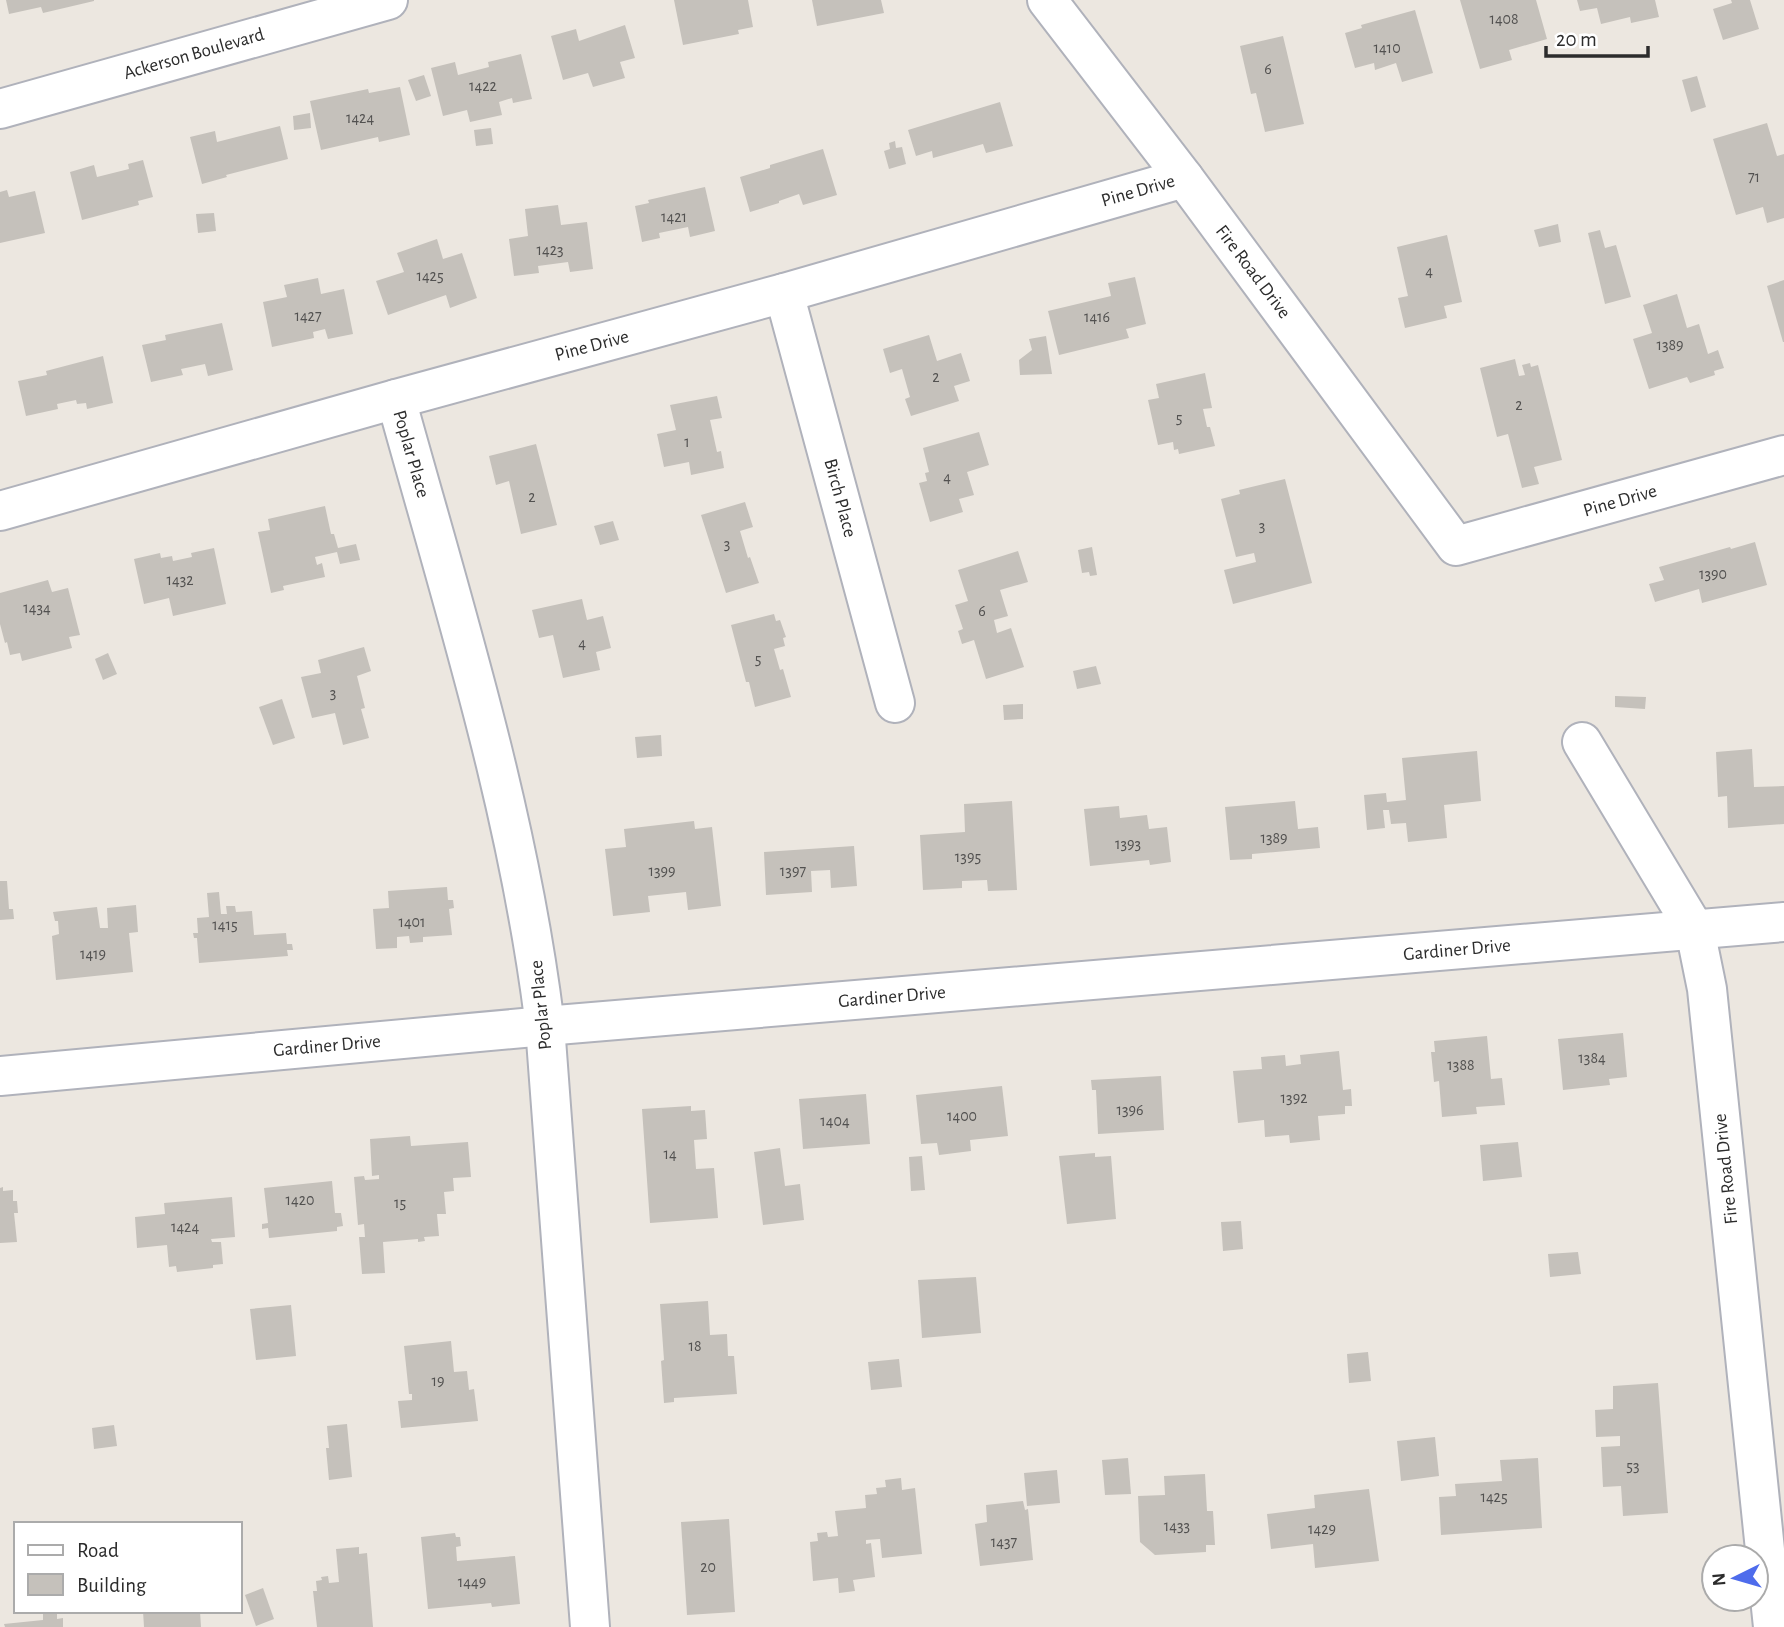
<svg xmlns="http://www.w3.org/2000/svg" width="1784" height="1627" viewBox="0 0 1784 1627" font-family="'Alegreya Sans',sans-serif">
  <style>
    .building { fill: #c5c1bb }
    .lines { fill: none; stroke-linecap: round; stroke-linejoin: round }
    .minor-casing { stroke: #b0b2bb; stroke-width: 42 }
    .minor { stroke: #fff; stroke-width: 38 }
    .labels { text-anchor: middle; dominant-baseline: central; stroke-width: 6; stroke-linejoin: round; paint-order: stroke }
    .number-label { font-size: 16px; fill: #525150 }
    .street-label { font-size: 19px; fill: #2c2c2c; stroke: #fff }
  </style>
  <rect width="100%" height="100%" fill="#ece7e0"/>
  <g class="building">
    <path d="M 6,0 L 94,0 L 94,1 L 43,13 L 41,7 L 9,14 Z"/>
    <path d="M 674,0 L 748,0 L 753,27 L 738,30 L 739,34 L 683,45 Z"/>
    <path d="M 812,0 L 881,0 L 884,13 L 817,26 Z"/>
    <path d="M 1460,0 L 1536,0 L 1547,39 L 1509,50 L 1512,60 L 1480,69 Z"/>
    <path d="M 1577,0 L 1655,0 L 1659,17 L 1631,23 L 1630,17 L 1601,24 L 1597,8 L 1580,11 Z"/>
    <path d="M 1731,0 L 1750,0 L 1759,29 L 1723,40 L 1713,9 L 1732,3 Z"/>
    <path d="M 1415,10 L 1433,73 L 1402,82 L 1396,63 L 1375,70 L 1374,63 L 1355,68 L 1345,33 L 1362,28 L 1361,25 Z"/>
    <path d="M 625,25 L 635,58 L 620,62 L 625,78 L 593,87 L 588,73 L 563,80 L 551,36 L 576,29 L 579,41 Z"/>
    <path d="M 1283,36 L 1304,124 L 1265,132 L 1256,93 L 1251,94 L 1240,46 Z"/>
    <path d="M 521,54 L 532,99 L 513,103 L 512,98 L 499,102 L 502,115 L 470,122 L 467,110 L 443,116 L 431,68 L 455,62 L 458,75 L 489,67 L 488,62 Z"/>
    <path d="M 424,75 L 431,96 L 416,101 L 408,80 Z"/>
    <path d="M 1697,76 L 1706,107 L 1691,112 L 1682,80 Z"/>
    <path d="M 400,87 L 410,135 L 379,142 L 378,137 L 321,150 L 310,101 L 368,89 L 369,93 Z"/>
    <path d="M 1000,102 L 1013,146 L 986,153 L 983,144 L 933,158 L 932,151 L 916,156 L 908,130 Z"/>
    <path d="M 310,113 L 311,128 L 294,130 L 293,116 Z"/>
    <path d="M 1767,123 L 1777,156 L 1784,154 L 1784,218 L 1767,223 L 1763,207 L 1736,215 L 1713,139 Z"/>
    <path d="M 280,126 L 288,159 L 226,175 L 227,177 L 202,184 L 190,137 L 215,131 L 217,142 Z"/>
    <path d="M 491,128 L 493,144 L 476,146 L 474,130 Z"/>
    <path d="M 895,141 L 896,148 L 902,147 L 906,164 L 889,169 L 884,151 L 890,149 L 889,143 Z"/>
    <path d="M 823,149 L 837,195 L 803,205 L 799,194 L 779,201 L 779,203 L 750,212 L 740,177 L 770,168 L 770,165 Z"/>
    <path d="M 143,160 L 153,197 L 138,201 L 139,205 L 82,220 L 70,172 L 94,165 L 97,177 L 129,169 L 128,164 Z"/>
    <path d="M 705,187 L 715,231 L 690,237 L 688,227 L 659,233 L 660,238 L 642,242 L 635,206 L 649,203 L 648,200 Z"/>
    <path d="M 7,190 L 9,197 L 35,191 L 45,233 L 0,243 L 0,192 Z"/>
    <path d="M 558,205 L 561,225 L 587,222 L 593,269 L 570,272 L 568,262 L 538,266 L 539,273 L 514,276 L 509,239 L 528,236 L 525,209 Z"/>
    <path d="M 214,213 L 216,231 L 198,233 L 196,214 Z"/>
    <path d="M 1558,224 L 1561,242 L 1539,247 L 1534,230 Z"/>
    <path d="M 1600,230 L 1605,248 L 1616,245 L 1631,297 L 1605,304 L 1588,233 Z"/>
    <path d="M 1447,235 L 1462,302 L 1444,306 L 1447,318 L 1405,328 L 1398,298 L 1408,296 L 1397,247 Z"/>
    <path d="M 437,239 L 443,259 L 462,253 L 477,298 L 450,308 L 446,295 L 388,315 L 376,281 L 404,272 L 397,253 Z"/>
    <path d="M 1135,277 L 1146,324 L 1126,329 L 1129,338 L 1059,355 L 1048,311 L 1111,296 L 1108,283 Z"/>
    <path d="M 318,278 L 321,294 L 344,289 L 353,334 L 328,339 L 325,329 L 313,332 L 314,338 L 272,347 L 263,302 L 287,297 L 284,285 Z"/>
    <path d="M 1784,280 L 1784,342 L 1783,342 L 1767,286 Z"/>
    <path d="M 1677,294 L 1687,328 L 1699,324 L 1708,354 L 1718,350 L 1724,368 L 1714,371 L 1715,375 L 1690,383 L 1687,377 L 1649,389 L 1633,339 L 1652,333 L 1643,305 Z"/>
    <path d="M 222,323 L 233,370 L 208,376 L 205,364 L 181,369 L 183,375 L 151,382 L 142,345 L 166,340 L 165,335 Z"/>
    <path d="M 929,335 L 937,361 L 961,353 L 970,381 L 954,386 L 959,401 L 911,416 L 905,399 L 910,397 L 902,369 L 890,373 L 883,349 Z"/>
    <path d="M 1046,336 L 1052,374 L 1020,375 L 1019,360 L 1032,350 L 1029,339 Z"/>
    <path d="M 103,356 L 113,403 L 87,409 L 86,403 L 77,404 L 76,400 L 57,404 L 58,409 L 26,416 L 18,381 L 47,375 L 46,371 Z"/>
    <path d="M 1515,359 L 1519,376 L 1525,375 L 1522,365 L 1530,363 L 1531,367 L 1538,365 L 1562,460 L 1534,467 L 1539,484 L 1522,488 L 1508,434 L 1497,437 L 1480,368 Z"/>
    <path d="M 1205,373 L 1212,408 L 1203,409 L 1207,427 L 1210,427 L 1215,446 L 1179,454 L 1178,449 L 1174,450 L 1173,442 L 1158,445 L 1148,400 L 1159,398 L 1156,384 Z"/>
    <path d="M 717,396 L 722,418 L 710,420 L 717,452 L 721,451 L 724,468 L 691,475 L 689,462 L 664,467 L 657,434 L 676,430 L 670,405 Z"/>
    <path d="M 979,432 L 989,465 L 967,472 L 974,495 L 959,499 L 963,512 L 930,522 L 919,483 L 927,481 L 925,473 L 929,472 L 923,448 Z"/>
    <path d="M 536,444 L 557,525 L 521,534 L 509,481 L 496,485 L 489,456 Z"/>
    <path d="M 1285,479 L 1312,583 L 1233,604 L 1224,570 L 1256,562 L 1254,553 L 1236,557 L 1221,499 L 1240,494 L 1239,490 Z"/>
    <path d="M 745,502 L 753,527 L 740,531 L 748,558 L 750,557 L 759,583 L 726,593 L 701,515 Z"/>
    <path d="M 325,506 L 331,534 L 334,534 L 338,548 L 356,544 L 360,560 L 340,564 L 337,552 L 315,557 L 317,565 L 322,563 L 325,577 L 283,586 L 284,590 L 271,593 L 258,532 L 270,530 L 268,519 Z"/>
    <path d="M 613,521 L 619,540 L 600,545 L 594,526 Z"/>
    <path d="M 1755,542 L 1767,585 L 1702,603 L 1699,589 L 1655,602 L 1649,584 L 1664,580 L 1659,567 L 1730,547 L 1731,549 Z"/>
    <path d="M 1092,547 L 1097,575 L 1090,576 L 1089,572 L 1082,573 L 1078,550 Z"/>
    <path d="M 214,548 L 226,604 L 173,616 L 169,598 L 144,604 L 134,559 L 160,553 L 161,558 L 172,556 L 173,561 L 192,557 L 191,553 Z"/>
    <path d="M 1018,551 L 1028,582 L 1000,590 L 1008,616 L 994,620 L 997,633 L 1011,628 L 1024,667 L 986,679 L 974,640 L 962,644 L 958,631 L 963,629 L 955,605 L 968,601 L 958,570 Z"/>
    <path d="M 48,580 L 52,592 L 68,588 L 80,635 L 69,637 L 72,648 L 22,661 L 20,653 L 10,655 L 7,642 L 5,643 L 0,624 L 0,593 Z"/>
    <path d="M 582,599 L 587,620 L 603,616 L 611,648 L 596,652 L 600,670 L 563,678 L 553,635 L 539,638 L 532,610 Z"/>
    <path d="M 774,614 L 776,621 L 780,620 L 786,637 L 783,638 L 785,646 L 774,649 L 780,670 L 783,669 L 791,697 L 755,707 L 749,682 L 746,682 L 731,625 Z"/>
    <path d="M 364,647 L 371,671 L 357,676 L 365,708 L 361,709 L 369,738 L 343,745 L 335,713 L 312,718 L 301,677 L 321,673 L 318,660 Z"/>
    <path d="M 108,653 L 117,674 L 103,680 L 95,659 Z"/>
    <path d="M 1096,666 L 1101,684 L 1077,689 L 1073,671 Z"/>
    <path d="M 1615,696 L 1646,697 L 1645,709 L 1615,707 Z"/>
    <path d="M 282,699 L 295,738 L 273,745 L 259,707 Z"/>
    <path d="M 1023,704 L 1023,719 L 1004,720 L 1003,705 Z"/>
    <path d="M 661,735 L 662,756 L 637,758 L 635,737 Z"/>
    <path d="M 1752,749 L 1754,787 L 1784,786 L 1784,824 L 1728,828 L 1727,796 L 1718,797 L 1716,752 Z"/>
    <path d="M 1477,751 L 1481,801 L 1444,805 L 1447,838 L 1408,842 L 1406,823 L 1391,824 L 1389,810 L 1383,810 L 1385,828 L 1367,830 L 1364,795 L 1386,793 L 1387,802 L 1406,800 L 1402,758 Z"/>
    <path d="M 1012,801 L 1017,890 L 988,891 L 987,880 L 962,881 L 962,888 L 923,890 L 920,835 L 965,832 L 964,804 Z"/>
    <path d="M 1295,801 L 1298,829 L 1318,827 L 1320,848 L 1252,854 L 1252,859 L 1230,860 L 1225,807 Z"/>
    <path d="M 1119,806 L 1120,818 L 1147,815 L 1149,829 L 1167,827 L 1171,862 L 1150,865 L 1149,860 L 1090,866 L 1084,809 Z"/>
    <path d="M 694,821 L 695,829 L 712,827 L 721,906 L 688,910 L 686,892 L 648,896 L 650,912 L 613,916 L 605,849 L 626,847 L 624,829 Z"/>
    <path d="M 854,846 L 857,886 L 831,888 L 830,870 L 811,871 L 812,892 L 766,895 L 764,852 Z"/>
    <path d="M 0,881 L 7,881 L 9,909 L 13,909 L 14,919 L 0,920 Z"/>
    <path d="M 447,887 L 448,900 L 453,900 L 454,908 L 449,909 L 452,935 L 423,937 L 423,942 L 410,943 L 409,936 L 397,937 L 397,948 L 376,949 L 373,909 L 389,908 L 388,891 Z"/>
    <path d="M 219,892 L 221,914 L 227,914 L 226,906 L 235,906 L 236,912 L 252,911 L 254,935 L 286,933 L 287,944 L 292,944 L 293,950 L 287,950 L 288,956 L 199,963 L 197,938 L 194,938 L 193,933 L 198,933 L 197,918 L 209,917 L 207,893 Z"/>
    <path d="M 136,905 L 138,932 L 129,933 L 133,972 L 56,980 L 52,936 L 59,934 L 58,921 L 55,921 L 53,912 L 97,907 L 100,928 L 108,928 L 107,908 Z"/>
    <path d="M 1623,1033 L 1627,1077 L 1609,1079 L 1610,1085 L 1563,1090 L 1558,1039 Z"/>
    <path d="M 1487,1036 L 1491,1079 L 1502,1078 L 1505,1105 L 1476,1107 L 1477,1114 L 1442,1117 L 1439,1081 L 1434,1082 L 1431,1052 L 1435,1052 L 1434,1041 Z"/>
    <path d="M 1339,1051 L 1343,1090 L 1351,1089 L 1352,1106 L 1345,1106 L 1345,1114 L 1318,1116 L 1320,1140 L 1290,1143 L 1289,1135 L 1265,1137 L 1264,1120 L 1238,1123 L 1233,1071 L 1262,1069 L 1261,1057 L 1285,1055 L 1286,1066 L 1301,1064 L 1300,1055 Z"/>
    <path d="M 1161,1076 L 1164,1130 L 1098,1134 L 1096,1090 L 1092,1090 L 1091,1080 Z"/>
    <path d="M 1002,1086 L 1008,1136 L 970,1140 L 971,1151 L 939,1155 L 937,1143 L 921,1144 L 916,1095 Z"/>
    <path d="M 866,1094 L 870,1144 L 803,1149 L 799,1099 Z"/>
    <path d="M 691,1106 L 691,1111 L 705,1110 L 707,1139 L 694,1140 L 696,1169 L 714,1168 L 718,1218 L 650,1223 L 642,1109 Z"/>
    <path d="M 410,1136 L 411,1146 L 468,1142 L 471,1177 L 453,1178 L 454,1191 L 444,1192 L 446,1214 L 437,1214 L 439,1236 L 424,1237 L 425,1241 L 418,1242 L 418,1239 L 383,1242 L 385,1273 L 362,1274 L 359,1237 L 365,1237 L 364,1224 L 358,1225 L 354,1177 L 364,1176 L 365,1180 L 379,1179 L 379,1175 L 372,1176 L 370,1139 Z"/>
    <path d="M 1518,1142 L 1522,1177 L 1483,1181 L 1480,1145 Z"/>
    <path d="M 780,1148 L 785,1186 L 800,1184 L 804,1220 L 763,1225 L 754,1152 Z"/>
    <path d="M 1095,1153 L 1095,1157 L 1111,1156 L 1116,1219 L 1067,1224 L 1059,1156 Z"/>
    <path d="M 922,1156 L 925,1190 L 911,1191 L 909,1157 Z"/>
    <path d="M 332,1181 L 335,1213 L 341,1213 L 343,1226 L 337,1227 L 337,1231 L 269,1238 L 268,1228 L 262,1229 L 262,1224 L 268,1223 L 264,1188 Z"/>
    <path d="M 3,1187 L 3,1191 L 13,1190 L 13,1201 L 17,1201 L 18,1213 L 14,1213 L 17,1242 L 0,1243 L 0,1188 Z"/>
    <path d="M 232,1197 L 235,1237 L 211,1239 L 212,1242 L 221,1242 L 223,1264 L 213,1265 L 213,1268 L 177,1272 L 176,1266 L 169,1267 L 167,1245 L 137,1248 L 135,1217 L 165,1214 L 164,1203 Z"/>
    <path d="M 1241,1221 L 1243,1249 L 1223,1251 L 1221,1222 Z"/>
    <path d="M 1578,1252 L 1581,1274 L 1550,1277 L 1548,1254 Z"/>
    <path d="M 976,1277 L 981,1333 L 922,1338 L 918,1280 Z"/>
    <path d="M 708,1301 L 710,1335 L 727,1334 L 728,1356 L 734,1356 L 737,1394 L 674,1398 L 674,1402 L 664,1403 L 661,1361 L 664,1360 L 660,1304 Z"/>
    <path d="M 291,1305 L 296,1356 L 256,1360 L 250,1309 Z"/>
    <path d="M 451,1341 L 454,1372 L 467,1371 L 469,1390 L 474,1389 L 478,1421 L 401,1428 L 398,1401 L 412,1400 L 412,1394 L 409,1394 L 404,1346 Z"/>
    <path d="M 1368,1352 L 1371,1381 L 1349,1383 L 1347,1354 Z"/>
    <path d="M 899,1359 L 902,1387 L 871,1390 L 868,1362 Z"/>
    <path d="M 1658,1383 L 1668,1513 L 1623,1516 L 1621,1486 L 1603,1487 L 1601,1447 L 1620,1446 L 1620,1436 L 1596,1437 L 1595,1410 L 1613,1409 L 1613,1386 Z"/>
    <path d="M 347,1424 L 352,1477 L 329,1480 L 326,1448 L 329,1448 L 327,1426 Z"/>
    <path d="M 114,1425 L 117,1446 L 94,1449 L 92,1428 Z"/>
    <path d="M 1435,1437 L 1439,1476 L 1401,1481 L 1397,1441 Z"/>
    <path d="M 1128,1458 L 1131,1494 L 1105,1495 L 1102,1460 Z"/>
    <path d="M 1538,1458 L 1542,1528 L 1441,1535 L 1439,1497 L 1456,1496 L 1455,1484 L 1502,1481 L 1500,1460 Z"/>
    <path d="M 1057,1470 L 1060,1503 L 1027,1506 L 1024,1473 Z"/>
    <path d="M 1205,1474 L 1207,1511 L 1213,1511 L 1215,1545 L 1206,1545 L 1206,1552 L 1155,1555 L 1140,1542 L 1138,1496 L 1165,1495 L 1164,1476 Z"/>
    <path d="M 901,1478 L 902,1490 L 915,1488 L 922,1554 L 882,1558 L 880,1539 L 866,1540 L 866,1544 L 871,1543 L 875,1577 L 853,1580 L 855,1591 L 839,1593 L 838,1578 L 813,1581 L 810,1542 L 818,1541 L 817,1533 L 827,1532 L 828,1537 L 838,1536 L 835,1511 L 866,1508 L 865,1495 L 877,1494 L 876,1488 L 886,1487 L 885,1480 Z"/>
    <path d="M 1369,1489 L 1379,1561 L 1315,1568 L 1313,1544 L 1271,1549 L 1267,1514 L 1315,1508 L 1314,1495 Z"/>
    <path d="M 1023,1501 L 1025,1510 L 1028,1509 L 1033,1560 L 980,1566 L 975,1524 L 987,1522 L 986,1505 Z"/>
    <path d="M 729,1519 L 735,1612 L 687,1615 L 681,1522 Z"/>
    <path d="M 455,1533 L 456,1537 L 460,1537 L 461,1546 L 456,1547 L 457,1561 L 515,1556 L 520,1604 L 492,1607 L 491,1603 L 428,1609 L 421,1537 Z"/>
    <path d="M 359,1547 L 359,1554 L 367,1553 L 373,1627 L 317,1627 L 313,1591 L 317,1591 L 316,1581 L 322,1580 L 321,1577 L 328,1576 L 329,1583 L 339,1582 L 336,1549 Z"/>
    <path d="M 263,1588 L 274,1619 L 256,1626 L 245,1595 Z"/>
    <path d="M 43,1611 L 57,1614 L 57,1619 L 63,1618 L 63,1627 L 5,1627 L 4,1624 L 43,1620 Z"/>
    <path d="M 143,1611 L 200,1611 L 201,1627 L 144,1627 Z"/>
  </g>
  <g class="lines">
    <defs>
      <g id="minor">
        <path d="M 1047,0 L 1184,178 L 1456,546 L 1784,455"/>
        <path d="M 0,109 L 388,0"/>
        <path d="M 784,293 L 895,703"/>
        <path d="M 396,399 C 453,605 519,812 545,1026 L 590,1627"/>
        <path d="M 0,511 L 396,399 L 784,293 L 1184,178"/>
        <path d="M 1582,742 L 1695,930 L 1707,989 L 1773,1627"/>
        <path d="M 0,1076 L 545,1026 L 1784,922"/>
      </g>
    </defs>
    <use href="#minor" class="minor-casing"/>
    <use href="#minor" class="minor"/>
  </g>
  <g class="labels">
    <g class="number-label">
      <text x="1504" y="19">1408</text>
      <text x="1387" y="48">1410</text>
      <text x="1268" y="69">6</text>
      <text x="483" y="86">1422</text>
      <text x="360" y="118">1424</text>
      <text x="1754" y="177">71</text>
      <text x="674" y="217">1421</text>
      <text x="550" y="250">1423</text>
      <text x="1429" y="271">4</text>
      <text x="430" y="276">1425</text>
      <text x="308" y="316">1427</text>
      <text x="1097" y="317">1416</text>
      <text x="1670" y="345">1389</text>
      <text x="936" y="377">2</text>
      <text x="1519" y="405">2</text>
      <text x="1179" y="418">5</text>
      <text x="687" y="442">1</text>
      <text x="947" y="477">4</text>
      <text x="532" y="497">2</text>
      <text x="1262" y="526">3</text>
      <text x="727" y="544">3</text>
      <text x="1713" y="574">1390</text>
      <text x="180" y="580">1432</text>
      <text x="37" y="608">1434</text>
      <text x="982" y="611">6</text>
      <text x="582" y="643">4</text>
      <text x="758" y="659">5</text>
      <text x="333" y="693">3</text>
      <text x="1274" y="838">1389</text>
      <text x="1128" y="844">1393</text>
      <text x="968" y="857">1395</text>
      <text x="662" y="871">1399</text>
      <text x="793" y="871">1397</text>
      <text x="412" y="922">1401</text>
      <text x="225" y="925">1415</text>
      <text x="93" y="954">1419</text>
      <text x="1592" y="1058">1384</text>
      <text x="1461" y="1065">1388</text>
      <text x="1294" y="1098">1392</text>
      <text x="1130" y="1110">1396</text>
      <text x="962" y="1116">1400</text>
      <text x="835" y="1121">1404</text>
      <text x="670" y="1154">14</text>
      <text x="300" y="1200">1420</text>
      <text x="400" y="1203">15</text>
      <text x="185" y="1227">1424</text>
      <text x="695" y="1346">18</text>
      <text x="438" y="1381">19</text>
      <text x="1633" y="1466">53</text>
      <text x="1494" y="1497">1425</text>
      <text x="1177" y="1526">1433</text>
      <text x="1322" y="1529">1429</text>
      <text x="1004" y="1542">1437</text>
      <text x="708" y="1567">20</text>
      <text x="472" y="1582">1449</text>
    </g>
    <g class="street-label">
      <text transform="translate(194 54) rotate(-16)">Ackerson Boulevard</text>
      <text transform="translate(1138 191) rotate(-16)">Pine Drive</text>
      <text transform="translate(1253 272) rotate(53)">Fire Road Drive</text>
      <text transform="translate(592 346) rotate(-15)">Pine Drive</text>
      <text transform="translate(411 454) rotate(74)">Poplar Place</text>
      <text transform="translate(840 498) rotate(75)">Birch Place</text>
      <text transform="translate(1620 501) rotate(-16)">Pine Drive</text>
      <text transform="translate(1457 950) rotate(-5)">Gardiner Drive</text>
      <text transform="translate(892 997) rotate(-5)">Gardiner Drive</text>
      <text transform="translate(541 1005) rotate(-96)">Poplar Place</text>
      <text transform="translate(327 1046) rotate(-5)">Gardiner Drive</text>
      <text transform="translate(1726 1169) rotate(-96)">Fire Road Drive</text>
    </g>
  </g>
  <rect x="14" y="1522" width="228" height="91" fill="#ffffff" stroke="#ababab" stroke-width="2"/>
  <rect x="28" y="1545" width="35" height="10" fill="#ffffff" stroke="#ababab" stroke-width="2"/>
  <text x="77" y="1557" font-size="21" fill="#2c2c2c">Road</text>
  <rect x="28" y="1574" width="35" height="21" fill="#c5c1bb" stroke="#ababab" stroke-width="2"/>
  <text x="77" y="1592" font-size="21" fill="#2c2c2c">Building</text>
  <g transform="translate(1735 1578) rotate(265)"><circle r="33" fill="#ffffff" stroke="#ababab" stroke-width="2"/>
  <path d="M0-5L12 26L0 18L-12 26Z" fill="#4e6cec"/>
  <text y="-10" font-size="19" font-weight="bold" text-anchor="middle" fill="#2c2c2c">N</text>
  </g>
  <path d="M1546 46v10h102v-10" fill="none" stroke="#2c2c2c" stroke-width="3.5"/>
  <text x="1556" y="46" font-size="21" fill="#2c2c2c" stroke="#ffffff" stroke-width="5" paint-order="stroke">20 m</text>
</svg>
